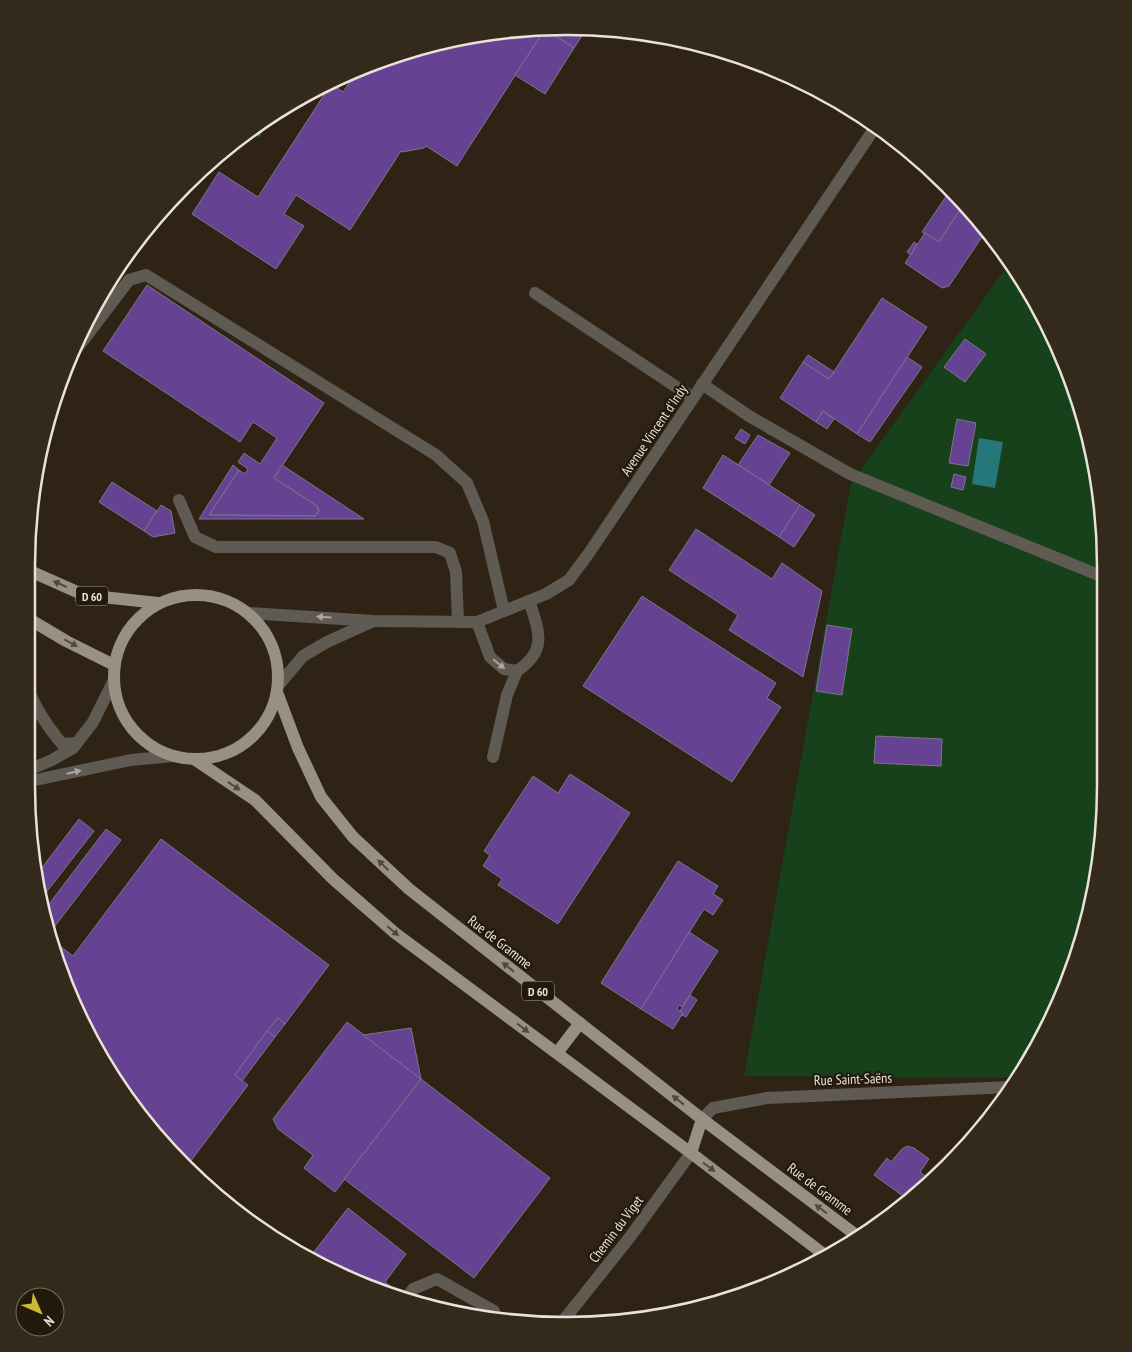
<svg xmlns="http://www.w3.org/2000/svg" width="1132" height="1352" viewBox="0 0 1132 1352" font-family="'PT Sans Narrow',sans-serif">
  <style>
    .green { fill: #16411b }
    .water { fill: #26777a }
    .building { fill: #654392; stroke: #7c7688 }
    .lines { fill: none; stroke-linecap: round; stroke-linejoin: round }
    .service { stroke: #5f5b53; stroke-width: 12 }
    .minor { stroke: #5f5b53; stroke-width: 12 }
    .tertiary { stroke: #5f5b53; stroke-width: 12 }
    .primary { stroke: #989080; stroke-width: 12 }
    .oneway { fill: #52493a }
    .oneway2 { fill: #aba59d }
    .labels { text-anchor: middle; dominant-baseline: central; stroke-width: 4.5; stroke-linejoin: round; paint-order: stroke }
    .shield { fill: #241a0c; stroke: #afa69c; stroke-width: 1 }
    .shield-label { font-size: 12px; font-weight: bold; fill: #eae2d9 }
    .street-label { font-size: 14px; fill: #eae2d9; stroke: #241a0c }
    .rim { fill: none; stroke: #eae2d9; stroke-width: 2.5 }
  </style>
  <rect width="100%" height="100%" fill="#2e2315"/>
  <path class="green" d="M 1011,261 L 1015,266 L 1065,360 L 1095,461 L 1106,566 L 1105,822 L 1077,959 L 1033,1056 L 1016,1078 L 744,1076 L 851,483 Z"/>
  <g class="water">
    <path d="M 274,113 L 259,137 L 249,131 L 266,117 Z"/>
    <path d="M 979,438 L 1003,442 L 995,488 L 972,484 Z"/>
  </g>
  <g class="building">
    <path d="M 566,26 L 587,28 L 574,48 L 545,29 L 457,166 L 426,146 L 424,148 L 402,152 L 401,151 L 350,230 L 296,195 L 284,214 L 304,226 L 276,269 L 192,214 L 219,172 L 258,197 L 331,84 L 343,92 L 360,67 L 461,37 Z"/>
    <path d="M 545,29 L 574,48 L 545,94 L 515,75 Z"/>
    <path d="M 951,189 L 964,204 L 939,242 L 922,232 Z"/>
    <path d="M 964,204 L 986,231 L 949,286 L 942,288 L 905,263 L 925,233 L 939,242 Z"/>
    <path d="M 914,242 L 917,244 L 911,255 L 907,252 Z"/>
    <path d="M 147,285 L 324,403 L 274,478 L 317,506 L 319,511 L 315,516 L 209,515 L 239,470 L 245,474 L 248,469 L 238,462 L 244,453 L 260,464 L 277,438 L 253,422 L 240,442 L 103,351 Z"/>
    <path d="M 882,298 L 927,327 L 857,434 L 823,411 L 816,422 L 780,398 L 803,362 L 829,379 Z"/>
    <path d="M 965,339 L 986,354 L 965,382 L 944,367 Z"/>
    <path d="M 808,355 L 834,372 L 829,379 L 803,362 Z"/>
    <path d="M 907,357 L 922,367 L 870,442 L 857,434 Z"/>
    <path d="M 823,411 L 834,419 L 827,429 L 816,422 Z"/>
    <path d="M 957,419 L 976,423 L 968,466 L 949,463 Z"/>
    <path d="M 741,429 L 750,435 L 745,444 L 735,438 Z"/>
    <path d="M 758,435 L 790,453 L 769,485 L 738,465 Z"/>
    <path d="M 723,455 L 800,505 L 779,537 L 703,488 Z"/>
    <path d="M 233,465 L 239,470 L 209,515 L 315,516 L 319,511 L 317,506 L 274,478 L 282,465 L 364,519 L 199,519 Z"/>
    <path d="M 954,474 L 966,477 L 963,490 L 951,487 Z"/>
    <path d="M 112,482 L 157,511 L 144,531 L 99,502 Z"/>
    <path d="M 161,505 L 171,511 L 175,533 L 153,537 L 144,531 Z"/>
    <path d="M 800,505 L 815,515 L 794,547 L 779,537 Z"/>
    <path d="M 696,529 L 772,579 L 782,563 L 822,591 L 803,677 L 729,630 L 738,615 L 669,570 Z"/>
    <path d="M 642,596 L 776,683 L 767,698 L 781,707 L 732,782 L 583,686 Z"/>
    <path d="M 827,625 L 852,629 L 842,695 L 816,691 Z"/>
    <path d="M 876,736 L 942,739 L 941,766 L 874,763 Z"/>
    <path d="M 570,774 L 630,813 L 558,924 L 498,885 L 502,879 L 483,866 L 490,855 L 484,851 L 533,776 L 558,793 Z"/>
    <path d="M 79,819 L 94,831 L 41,899 L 38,873 Z"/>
    <path d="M 106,829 L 121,840 L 48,935 L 45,925 L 43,912 Z"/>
    <path d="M 161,839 L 329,965 L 285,1024 L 278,1018 L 235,1075 L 248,1085 L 187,1166 L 160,1142 L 82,1025 L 53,947 L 56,943 L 73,956 Z"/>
    <path d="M 678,861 L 718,886 L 713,894 L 723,900 L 713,915 L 704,909 L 641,1009 L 601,983 Z"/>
    <path d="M 689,932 L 718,951 L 682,1007 L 679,1005 L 677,1009 L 683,1013 L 673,1029 L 641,1009 Z"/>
    <path d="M 690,995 L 697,1000 L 686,1017 L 682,1015 L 683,1013 L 680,1011 Z"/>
    <path d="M 278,1018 L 285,1024 L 275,1037 L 267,1031 Z"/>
    <path d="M 347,1022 L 421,1079 L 335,1192 L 304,1168 L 313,1155 L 278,1129 L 273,1119 Z"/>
    <path d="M 411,1028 L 421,1079 L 363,1035 Z"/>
    <path d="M 267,1031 L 275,1037 L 242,1081 L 235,1075 Z"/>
    <path d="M 421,1079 L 550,1178 L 474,1278 L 344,1179 Z"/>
    <path d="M 907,1146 L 914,1148 L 929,1159 L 920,1172 L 925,1176 L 907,1199 L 874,1175 L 887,1158 L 891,1162 L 902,1149 Z"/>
    <path d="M 348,1208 L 406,1254 L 385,1282 L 399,1293 L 395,1298 L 310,1257 Z"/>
  </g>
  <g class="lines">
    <g class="service">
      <path d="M 535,293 L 693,398"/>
      <path d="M 72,354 L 78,347 L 129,280 L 146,275 L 436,455 L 467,483 L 483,521 L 504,611"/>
      <path d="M 702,384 L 749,416 L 850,474 L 1106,578"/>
      <path d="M 179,500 L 195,537 L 216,547 L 436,547 L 450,553 L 456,572 L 458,622"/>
      <path d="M 477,622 L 490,657 L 504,669 L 517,671 C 548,650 539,631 529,601"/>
      <path d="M 493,757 L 507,695 L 517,671"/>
      <path d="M 405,1300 L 413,1289 L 437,1279 L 494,1311"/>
    </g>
    <g class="minor">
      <path d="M 28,688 C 35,709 48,727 62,744 L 77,743"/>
      <path d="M 27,730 L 29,727 L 31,696"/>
      <path d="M 26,771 L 52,760 L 73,748 L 93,722 L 113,682"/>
      <path d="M 26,782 L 131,760 L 174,756"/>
      <path d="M 702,1119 L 713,1108 L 767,1098 L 1010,1087"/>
    </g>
    <g class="tertiary">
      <path d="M 248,613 L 373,621 L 477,622 L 546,594 L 569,580 L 589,553 L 876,126"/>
      <path d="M 278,686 L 303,656 L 327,642 L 371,622"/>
      <path d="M 563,1321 L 630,1237 L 691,1153"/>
    </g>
    <g class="primary">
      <path d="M 30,571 L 84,595 L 158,603"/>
      <circle cx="196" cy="677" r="82"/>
      <path d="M 29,619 L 66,641 L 114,665"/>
      <path d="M 277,692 L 298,748 L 321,797 L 353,837 L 409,889 L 702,1119 L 860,1238"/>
      <path d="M 194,759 L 255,800 L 333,879 L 395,933 L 691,1153 L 826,1256"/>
      <path d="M 557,1053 L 580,1023"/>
      <path d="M 691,1153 L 702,1119"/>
    </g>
  </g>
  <defs><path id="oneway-solid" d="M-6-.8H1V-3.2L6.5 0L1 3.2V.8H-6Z" transform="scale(1.25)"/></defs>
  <g class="oneway">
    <use href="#oneway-solid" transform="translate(60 584) rotate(-156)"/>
    <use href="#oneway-solid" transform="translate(71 643) rotate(28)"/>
    <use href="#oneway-solid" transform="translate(234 786) rotate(34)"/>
    <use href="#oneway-solid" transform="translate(383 865) rotate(-136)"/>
    <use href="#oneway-solid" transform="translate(393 931) rotate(40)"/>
    <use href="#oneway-solid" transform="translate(508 967) rotate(-142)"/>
    <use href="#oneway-solid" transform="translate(523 1028) rotate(37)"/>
    <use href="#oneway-solid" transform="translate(678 1100) rotate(-142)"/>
    <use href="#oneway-solid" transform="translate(709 1167) rotate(37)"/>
    <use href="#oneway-solid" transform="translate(821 1209) rotate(-143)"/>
  </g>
  <g class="oneway2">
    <use href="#oneway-solid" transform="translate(324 617) rotate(-176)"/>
    <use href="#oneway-solid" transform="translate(499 664) rotate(39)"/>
    <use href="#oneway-solid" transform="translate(74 772) rotate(-13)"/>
  </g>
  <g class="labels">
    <g class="shield">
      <rect x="76" y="586.5" width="32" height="19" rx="4"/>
      <rect x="522" y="981.5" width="32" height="19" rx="4"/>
    </g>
    <g class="shield-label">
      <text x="92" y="596">D 60</text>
      <text x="538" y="991">D 60</text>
    </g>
    <g class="street-label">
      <text transform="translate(654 430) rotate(-56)">Avenue Vincent d'Indy</text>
      <text transform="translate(500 942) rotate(38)">Rue de Gramme</text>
      <text transform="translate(853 1079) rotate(-2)">Rue Saint-Saëns</text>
      <text transform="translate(820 1189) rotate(37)">Rue de Gramme</text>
      <text transform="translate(616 1229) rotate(-53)">Chemin du Viget</text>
    </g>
  </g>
  <path d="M0 0H1132V1352H0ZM566 35H566A531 531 0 0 1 1097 566V786A531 531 0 0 1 566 1317H566A531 531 0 0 1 35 786V566A531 531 0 0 1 566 35Z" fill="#342a1c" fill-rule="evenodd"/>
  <path class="rim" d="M566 35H566A531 531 0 0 1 1097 566V786A531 531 0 0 1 566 1317H566A531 531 0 0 1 35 786V566A531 531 0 0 1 566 35Z"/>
  <g transform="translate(40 1312) rotate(135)"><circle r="24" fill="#241a0c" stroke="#736a5e"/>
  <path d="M0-4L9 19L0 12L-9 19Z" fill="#ceb837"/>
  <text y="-8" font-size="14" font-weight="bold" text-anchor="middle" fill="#eae2d9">N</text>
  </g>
</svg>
